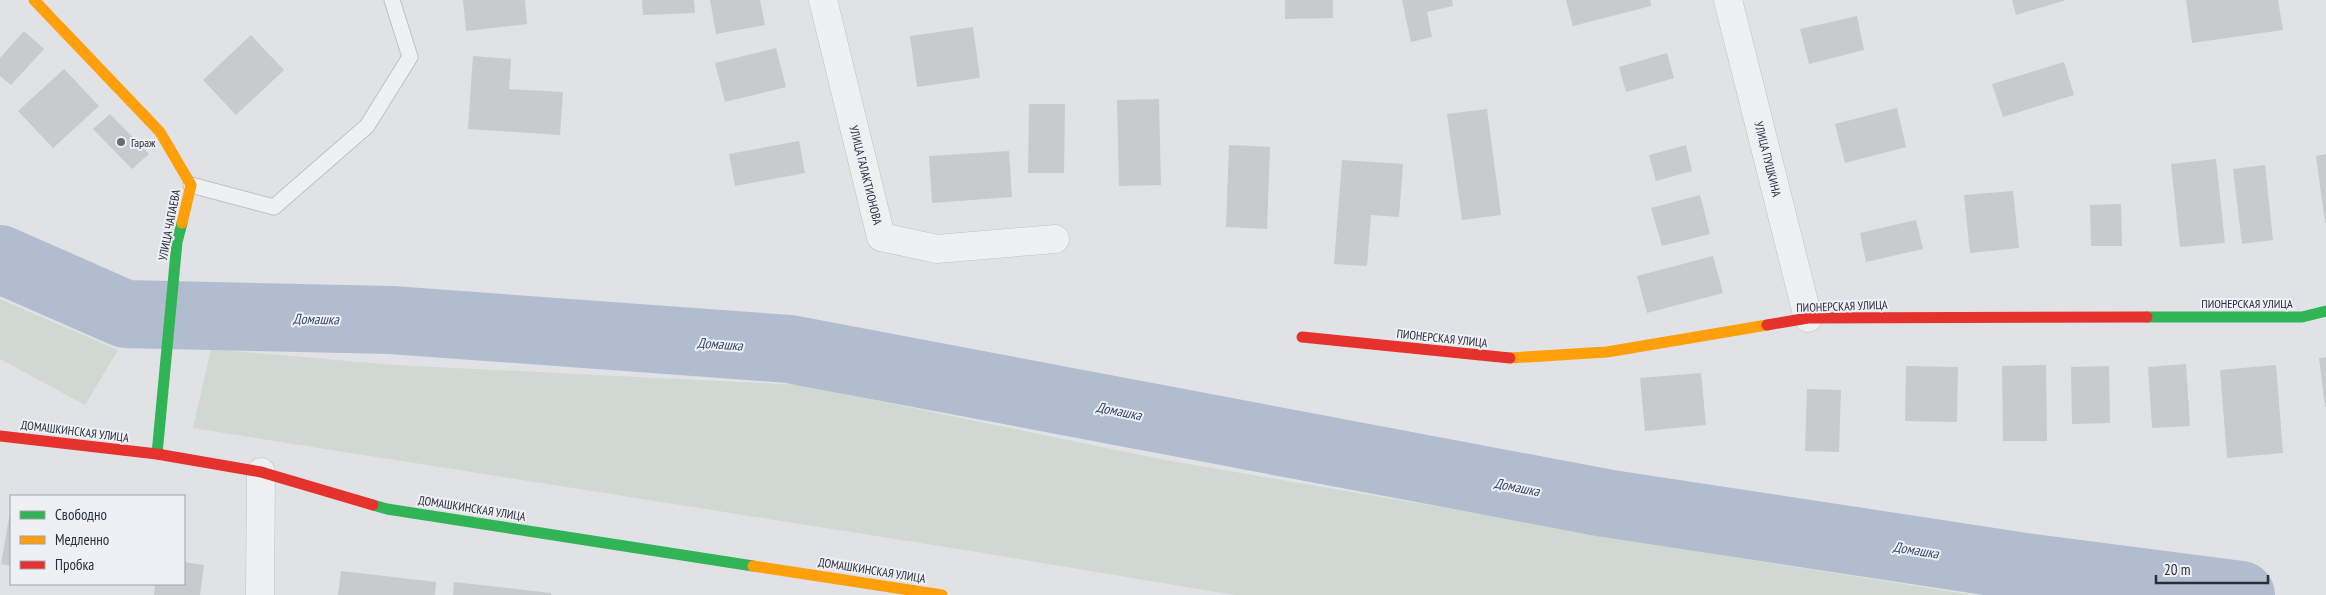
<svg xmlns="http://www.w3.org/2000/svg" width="2326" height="595" viewBox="0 0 2326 595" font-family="'PT Sans Narrow',sans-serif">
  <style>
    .green { fill: #d0d8d1 }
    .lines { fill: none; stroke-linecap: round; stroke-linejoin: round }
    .river { stroke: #b1bcce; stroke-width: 68 }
    .building { fill: #c9cacd }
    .lane-casing { stroke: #bfc0c3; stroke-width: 17 }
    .street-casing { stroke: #bfc0c3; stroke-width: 29 }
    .lane { stroke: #eff0f2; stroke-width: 15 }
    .street { stroke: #eff0f2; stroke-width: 28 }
    .fast { stroke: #30b455; stroke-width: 11 }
    .slow { stroke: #ff9f0a; stroke-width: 11 }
    .jam { stroke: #e5322d; stroke-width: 11 }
    .poi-dot { fill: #696d77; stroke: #eef0f5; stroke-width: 2 }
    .labels { text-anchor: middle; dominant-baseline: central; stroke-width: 4; stroke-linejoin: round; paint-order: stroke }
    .poi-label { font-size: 12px; fill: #292e3c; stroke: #eef0f5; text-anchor: start }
    .street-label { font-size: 12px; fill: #292e3c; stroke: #eef0f5 }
    .water-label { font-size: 14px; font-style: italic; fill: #374a6d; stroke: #eef0f5 }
  </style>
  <rect width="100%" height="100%" fill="#e1e2e5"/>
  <g class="green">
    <path d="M 0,299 L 118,350 L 85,405 L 0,359 Z"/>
    <path d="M 211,349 L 394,365 L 801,385 L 1165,460 L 1751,560 L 1973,595 L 1234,595 L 978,552 L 193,428 Z"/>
  </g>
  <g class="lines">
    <path class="river" d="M 0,259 L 125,314 L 391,320 L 789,349 L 1605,503 L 2032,568 L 2241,595"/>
  </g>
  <g class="building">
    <path d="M 463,0 L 525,0 L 527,24 L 466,31 Z"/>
    <path d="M 642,0 L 694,0 L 695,13 L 643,15 Z"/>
    <path d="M 710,0 L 760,0 L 765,25 L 716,34 Z"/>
    <path d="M 1285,0 L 1333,0 L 1333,18 L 1285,19 Z"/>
    <path d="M 1402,0 L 1452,0 L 1453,6 L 1427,12 L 1432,37 L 1411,42 Z"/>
    <path d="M 1566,0 L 1650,0 L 1651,6 L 1573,26 Z"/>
    <path d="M 2012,0 L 2066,0 L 2016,15 Z"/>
    <path d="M 2186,0 L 2278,0 L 2283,30 L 2192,43 Z"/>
    <path d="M 1857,16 L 1864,50 L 1809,64 L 1800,29 Z"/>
    <path d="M 973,27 L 980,78 L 917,87 L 910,36 Z"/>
    <path d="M 24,31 L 44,49 L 11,85 L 0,76 L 0,58 Z"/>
    <path d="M 251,35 L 284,70 L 236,115 L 203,80 Z"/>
    <path d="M 776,48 L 786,87 L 725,102 L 715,63 Z"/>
    <path d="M 1667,53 L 1674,78 L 1626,92 L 1619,67 Z"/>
    <path d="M 473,56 L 511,59 L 509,89 L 563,92 L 560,135 L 468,129 Z"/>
    <path d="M 2064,62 L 2074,95 L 2003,117 L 1992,84 Z"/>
    <path d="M 64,69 L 99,106 L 53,148 L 18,111 Z"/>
    <path d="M 1159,99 L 1161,185 L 1119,186 L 1117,100 Z"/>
    <path d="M 1029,104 L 1065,104 L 1064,173 L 1028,173 Z"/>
    <path d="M 1897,108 L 1906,147 L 1845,163 L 1835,124 Z"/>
    <path d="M 1487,109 L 1501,215 L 1462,220 L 1447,114 Z"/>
    <path d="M 110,114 L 149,154 L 132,169 L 93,129 Z"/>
    <path d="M 799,141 L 805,173 L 735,186 L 729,154 Z"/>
    <path d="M 1229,145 L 1270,147 L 1267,229 L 1226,227 Z"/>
    <path d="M 1686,145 L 1692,171 L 1656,181 L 1649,155 Z"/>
    <path d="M 1009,151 L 1012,197 L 932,203 L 929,156 Z"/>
    <path d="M 2326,154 L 2326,223 L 2325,223 L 2316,156 Z"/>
    <path d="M 2216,159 L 2225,243 L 2180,247 L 2171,164 Z"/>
    <path d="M 1342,160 L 1403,164 L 1399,217 L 1371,215 L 1367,266 L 1334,264 Z"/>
    <path d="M 2265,165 L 2273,240 L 2242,244 L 2233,169 Z"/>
    <path d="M 2013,191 L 2019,248 L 1970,253 L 1964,195 Z"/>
    <path d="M 1700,195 L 1710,234 L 1662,246 L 1651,208 Z"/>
    <path d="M 2121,204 L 2122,246 L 2091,246 L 2090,205 Z"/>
    <path d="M 1916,220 L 1923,249 L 1866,262 L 1860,233 Z"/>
    <path d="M 1713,256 L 1723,293 L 1647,313 L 1637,276 Z"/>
    <path d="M 2326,357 L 2326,407 L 2325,407 L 2319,358 Z"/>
    <path d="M 2186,364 L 2190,426 L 2152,428 L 2148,367 Z"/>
    <path d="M 2046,365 L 2047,441 L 2003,441 L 2002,366 Z"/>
    <path d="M 2276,365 L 2283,453 L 2227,458 L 2220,370 Z"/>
    <path d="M 1906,366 L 1958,367 L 1957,422 L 1905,421 Z"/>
    <path d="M 2109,366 L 2110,423 L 2072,424 L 2071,367 Z"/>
    <path d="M 1701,373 L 1706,425 L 1645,431 L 1640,378 Z"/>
    <path d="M 1807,389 L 1841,390 L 1839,452 L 1805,451 Z"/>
    <path d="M 10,512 L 11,512 L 11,566 L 1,564 Z"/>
    <path d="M 184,562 L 204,565 L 200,595 L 154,595 L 155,584 L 184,584 Z"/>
    <path d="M 341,571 L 436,582 L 435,595 L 338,595 Z"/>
    <path d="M 454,582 L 551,593 L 551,595 L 453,595 Z"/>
  </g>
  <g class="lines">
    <defs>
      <path id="lane" d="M 191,185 L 274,207 L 367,126 L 410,57 L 392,0"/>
      <g id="street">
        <path d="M 823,0 L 881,237 L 937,249 L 1055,239"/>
        <path d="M 1728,0 L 1808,318"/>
        <path d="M 260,595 L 261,472"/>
      </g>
    </defs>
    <use href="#lane" class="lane-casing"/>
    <use href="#street" class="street-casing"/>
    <use href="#lane" class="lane"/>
    <use href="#street" class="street"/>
    <g class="fast">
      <path d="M 2147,317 L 2302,317 L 2326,311"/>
      <path d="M 157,454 L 177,242 L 182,223"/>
      <path d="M 373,505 L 387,509 L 753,566"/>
    </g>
    <g class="slow">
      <path d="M 34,0 L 160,132 L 191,185 L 182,223"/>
      <path d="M 1510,358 L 1607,352 L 1767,325"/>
      <path d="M 753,566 L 942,595"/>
    </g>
    <g class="jam">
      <path d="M 1767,325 L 1808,318 L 2147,317"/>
      <path d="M 1302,337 L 1510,358"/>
      <path d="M 0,436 L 157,454 L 261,472 L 373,505"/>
    </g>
  </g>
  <circle class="poi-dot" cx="121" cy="142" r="5"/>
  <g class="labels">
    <g class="poi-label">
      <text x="131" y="142">Гараж</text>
    </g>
    <g class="street-label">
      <text transform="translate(1768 159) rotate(76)">УЛИЦА ПУШКИНА</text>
      <text transform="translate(866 175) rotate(76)">УЛИЦА ГАЛАКТИОНОВА</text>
      <text transform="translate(169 225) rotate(-79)">УЛИЦА ЧАПАЕВА</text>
      <text x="2247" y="303">ПИОНЕРСКАЯ УЛИЦА</text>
      <text transform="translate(1842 306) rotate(-2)">ПИОНЕРСКАЯ УЛИЦА</text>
      <text transform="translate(1442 338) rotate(6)">ПИОНЕРСКАЯ УЛИЦА</text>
      <text transform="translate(75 431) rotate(7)">ДОМАШКИНСКАЯ УЛИЦА</text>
      <text transform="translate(472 508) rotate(9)">ДОМАШКИНСКАЯ УЛИЦА</text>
      <text transform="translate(872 570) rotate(9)">ДОМАШКИНСКАЯ УЛИЦА</text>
    </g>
    <g class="water-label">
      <text transform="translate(316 319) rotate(1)">Домашка</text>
      <text transform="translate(720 344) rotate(4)">Домашка</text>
      <text transform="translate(1119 411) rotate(11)">Домашка</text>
      <text transform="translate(1517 487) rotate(11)">Домашка</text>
      <text transform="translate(1916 550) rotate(9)">Домашка</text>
    </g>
  </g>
  <rect x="10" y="495" width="175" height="90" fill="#eef0f5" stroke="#9fa2ab"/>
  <rect x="20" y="511" width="25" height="8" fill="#30b455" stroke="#9fa2ab"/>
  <text x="55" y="520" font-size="15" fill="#292e3c">Свободно</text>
  <rect x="20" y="536" width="25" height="8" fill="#ff9f0a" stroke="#9fa2ab"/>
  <text x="55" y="545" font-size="15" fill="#292e3c">Медленно</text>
  <rect x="20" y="561" width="25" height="8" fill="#e5322d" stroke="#9fa2ab"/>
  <text x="55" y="570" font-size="15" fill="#292e3c">Пробка</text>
  <path d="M2156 575v8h112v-8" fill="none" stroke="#292e3c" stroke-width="2.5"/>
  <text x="2164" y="575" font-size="15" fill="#292e3c" stroke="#eef0f5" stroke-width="4" paint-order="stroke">20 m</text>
</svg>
